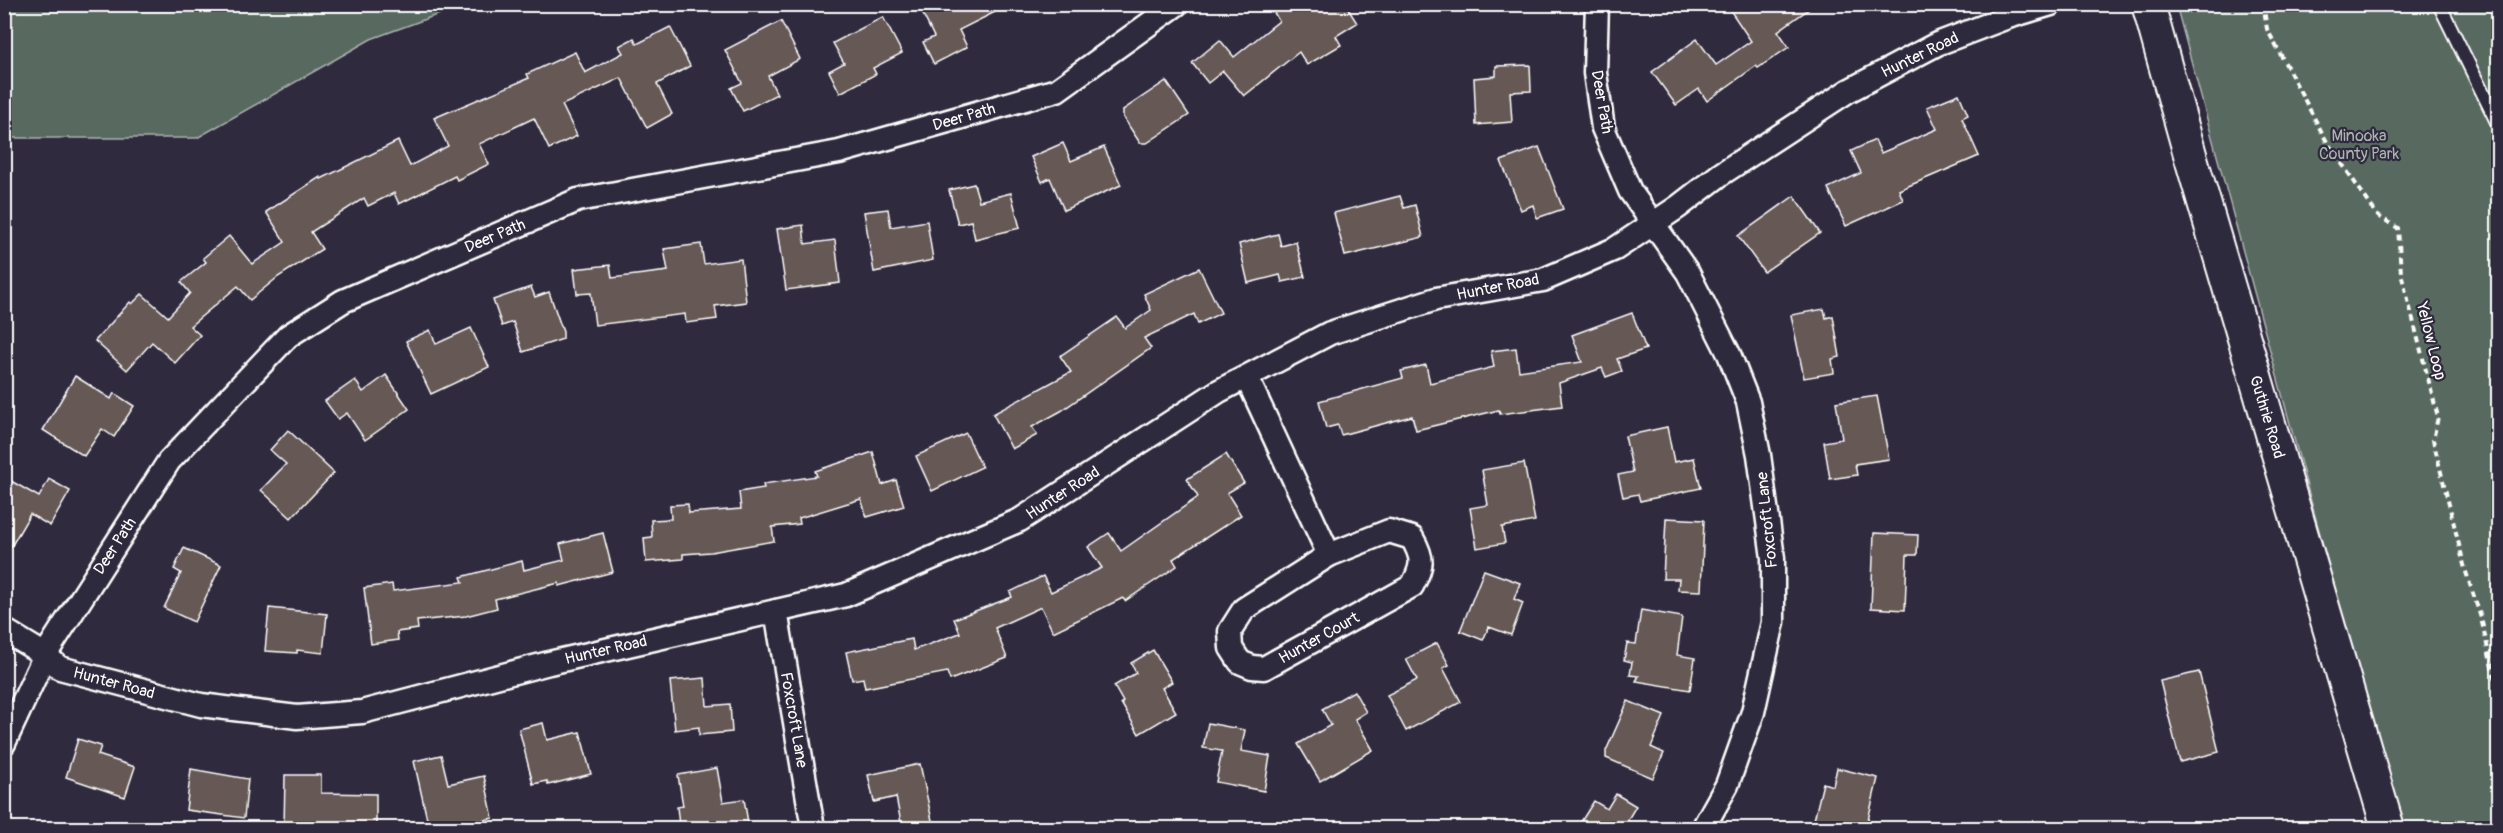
<svg xmlns="http://www.w3.org/2000/svg" width="2503" height="833" viewBox="0 0 2503 833" font-family="Pangolin,sans-serif">
  <style>
    .green { fill: #596a61; stroke: #acb4b0; stroke-width: 1.5 }
    .building { fill: #665854; stroke: #fff; stroke-width: 1.5 }
    .lines { fill: none; stroke-linecap: round; stroke-linejoin: round }
    .lane-casing { stroke: #fff; stroke-width: 16 }
    .street-casing { stroke: #fff; stroke-width: 27 }
    .secondary-casing { stroke: #fff; stroke-width: 36 }
    .path { stroke: #fff; stroke-width: 4; stroke-dasharray: 6 4.5; stroke-linecap: butt }
    .lane { stroke: #2f2a3d; stroke-width: 12 }
    .street { stroke: #2f2a3d; stroke-width: 22 }
    .secondary { stroke: #2f2a3d; stroke-width: 32 }
    .labels { text-anchor: middle; dominant-baseline: central; stroke-width: 4.5; stroke-linejoin: round; paint-order: stroke }
    .street-label { font-size: 16px; fill: #fff; stroke: #2f2a3d }
    .park-label { font-size: 16px; fill: #acb4b0; stroke: #2f2a3d }
  </style>
  <rect width="100%" height="100%" fill="#2f2a3d"/>
  <filter id="ink" filterUnits="userSpaceOnUse"><feTurbulence type="fractalNoise" baseFrequency=".0167" numOctaves="2"/><feDisplacementMap in="SourceGraphic" scale="12" xChannelSelector="R" yChannelSelector="G"/><feConvolveMatrix kernelMatrix="1 2 1 2 8 2 1 2 1" color-interpolation-filters="sRGB"/></filter>
  <g filter="url(#ink)">
    <g class="green">
      <path d="M 4,5 L 5,4 L 464,5 L 371,39 L 197,138 L 5,138 Z"/>
      <path d="M 2176,5 L 2498,5 L 2498,828 L 2400,828 Z"/>
    </g>
    <g class="building">
      <path d="M 918,4 L 1011,4 L 959,30 L 967,47 L 934,64 L 923,42 L 934,37 Z"/>
      <path d="M 1269,4 L 1345,4 L 1357,23 L 1336,36 L 1341,45 L 1307,65 L 1299,52 L 1244,96 L 1223,71 L 1208,83 L 1192,63 L 1220,40 L 1234,57 L 1279,21 Z"/>
      <path d="M 1726,4 L 1816,4 L 1778,31 L 1789,47 L 1758,68 L 1756,66 L 1707,101 L 1699,89 L 1676,105 L 1652,72 L 1697,39 L 1716,65 L 1751,41 Z"/>
      <path d="M 883,17 L 902,53 L 873,68 L 876,74 L 840,93 L 829,71 L 844,63 L 833,43 Z"/>
      <path d="M 781,21 L 800,59 L 768,76 L 777,94 L 743,111 L 731,88 L 742,83 L 725,50 Z"/>
      <path d="M 670,27 L 690,66 L 657,84 L 672,114 L 647,128 L 621,78 L 562,105 L 577,136 L 549,149 L 534,118 L 479,144 L 489,164 L 457,180 L 455,176 L 399,204 L 394,193 L 368,206 L 364,198 L 311,232 L 322,249 L 278,277 L 250,300 L 238,286 L 190,326 L 200,335 L 175,363 L 152,342 L 127,370 L 95,341 L 130,302 L 132,304 L 142,294 L 168,317 L 190,293 L 181,282 L 206,262 L 203,258 L 229,236 L 252,264 L 285,242 L 266,212 L 320,177 L 321,179 L 398,141 L 410,166 L 448,146 L 434,118 L 529,78 L 527,74 L 575,52 L 585,73 L 623,53 L 619,46 L 634,38 L 637,44 Z"/>
      <path d="M 1530,65 L 1531,91 L 1510,92 L 1512,122 L 1476,125 L 1474,78 L 1496,76 L 1496,66 Z"/>
      <path d="M 1166,81 L 1189,115 L 1147,143 L 1140,143 L 1123,117 L 1123,110 Z"/>
      <path d="M 1959,94 L 1968,115 L 1962,118 L 1979,156 L 1899,190 L 1903,200 L 1846,226 L 1828,188 L 1861,173 L 1851,151 L 1875,140 L 1881,153 L 1937,129 L 1927,107 Z"/>
      <path d="M 1063,143 L 1071,161 L 1104,147 L 1121,185 L 1064,210 L 1050,178 L 1042,182 L 1031,157 Z"/>
      <path d="M 1539,147 L 1563,209 L 1537,218 L 1533,205 L 1521,210 L 1501,161 Z"/>
      <path d="M 974,184 L 979,201 L 1011,193 L 1020,228 L 975,239 L 971,221 L 958,224 L 949,190 Z"/>
      <path d="M 1400,196 L 1404,208 L 1415,205 L 1423,237 L 1345,256 L 1334,213 Z"/>
      <path d="M 1794,196 L 1820,233 L 1764,272 L 1738,236 Z"/>
      <path d="M 888,209 L 891,227 L 927,221 L 933,260 L 874,272 L 864,212 Z"/>
      <path d="M 803,225 L 805,244 L 835,240 L 840,283 L 786,290 L 777,229 Z"/>
      <path d="M 1278,234 L 1281,246 L 1296,242 L 1305,277 L 1282,282 L 1280,275 L 1248,283 L 1239,244 Z"/>
      <path d="M 701,244 L 704,264 L 741,259 L 746,302 L 715,306 L 717,319 L 686,323 L 685,314 L 595,325 L 591,293 L 577,294 L 574,269 L 610,265 L 612,278 L 668,271 L 664,249 Z"/>
      <path d="M 1199,268 L 1221,313 L 1198,324 L 1194,314 L 1144,338 L 1151,348 L 1061,411 L 1032,427 L 1037,435 L 1012,449 L 993,414 L 1071,372 L 1060,356 L 1117,317 L 1125,328 L 1151,310 L 1144,294 Z"/>
      <path d="M 531,287 L 535,297 L 549,292 L 563,332 L 563,339 L 523,352 L 513,322 L 502,326 L 493,300 Z"/>
      <path d="M 1824,309 L 1826,318 L 1833,316 L 1840,357 L 1832,359 L 1834,373 L 1804,378 L 1791,315 Z"/>
      <path d="M 1632,313 L 1646,349 L 1617,359 L 1622,371 L 1606,377 L 1602,368 L 1559,383 L 1562,406 L 1500,414 L 1499,410 L 1416,430 L 1412,416 L 1341,435 L 1338,425 L 1326,428 L 1319,401 L 1403,378 L 1401,371 L 1426,365 L 1430,383 L 1494,367 L 1491,351 L 1516,348 L 1519,371 L 1582,362 L 1572,335 Z"/>
      <path d="M 471,328 L 489,367 L 431,394 L 406,341 L 430,330 L 436,344 Z"/>
      <path d="M 386,375 L 409,409 L 365,440 L 347,413 L 338,419 L 325,401 L 355,380 L 363,392 Z"/>
      <path d="M 75,376 L 111,399 L 114,393 L 134,406 L 114,437 L 102,429 L 84,456 L 43,430 Z"/>
      <path d="M 1877,396 L 1889,459 L 1855,464 L 1857,475 L 1830,479 L 1824,442 L 1842,439 L 1836,402 Z"/>
      <path d="M 1667,427 L 1674,462 L 1694,458 L 1701,488 L 1640,501 L 1638,494 L 1623,497 L 1618,475 L 1633,472 L 1625,436 Z"/>
      <path d="M 288,430 L 334,473 L 291,518 L 261,490 L 286,464 L 270,450 Z"/>
      <path d="M 966,433 L 982,467 L 932,491 L 916,456 Z"/>
      <path d="M 873,452 L 882,485 L 896,480 L 904,506 L 867,517 L 861,499 L 799,518 L 800,524 L 772,527 L 774,541 L 711,552 L 683,554 L 683,559 L 646,562 L 644,538 L 652,537 L 651,520 L 671,519 L 670,505 L 688,504 L 689,513 L 741,509 L 739,492 L 764,488 L 763,484 L 817,476 L 815,471 Z"/>
      <path d="M 1226,454 L 1244,483 L 1227,493 L 1241,515 L 1173,559 L 1177,566 L 1125,601 L 1123,598 L 1053,632 L 1041,607 L 995,628 L 1007,658 L 950,680 L 947,672 L 865,688 L 863,678 L 852,680 L 846,652 L 912,639 L 914,650 L 960,633 L 954,619 L 1012,597 L 1010,592 L 1043,576 L 1051,592 L 1102,568 L 1088,547 L 1109,533 L 1121,551 L 1198,497 L 1187,479 Z"/>
      <path d="M 1524,463 L 1535,521 L 1502,527 L 1505,543 L 1477,548 L 1470,508 L 1488,505 L 1482,470 Z"/>
      <path d="M 4,477 L 39,497 L 49,479 L 70,491 L 50,526 L 30,514 L 4,559 Z"/>
      <path d="M 1666,518 L 1704,520 L 1701,591 L 1678,590 L 1679,579 L 1663,579 Z"/>
      <path d="M 603,533 L 613,572 L 559,586 L 559,583 L 495,599 L 497,608 L 466,616 L 417,621 L 418,629 L 397,632 L 398,640 L 371,644 L 364,588 L 392,584 L 393,591 L 463,582 L 461,577 L 522,561 L 524,570 L 564,560 L 560,544 Z"/>
      <path d="M 1874,533 L 1918,535 L 1917,555 L 1907,555 L 1905,610 L 1871,608 Z"/>
      <path d="M 184,548 L 221,565 L 194,622 L 164,608 L 181,573 L 174,569 Z"/>
      <path d="M 1484,570 L 1520,583 L 1514,599 L 1523,603 L 1511,635 L 1489,627 L 1483,640 L 1460,631 Z"/>
      <path d="M 269,608 L 327,614 L 323,653 L 297,650 L 297,653 L 265,651 Z"/>
      <path d="M 1641,610 L 1682,617 L 1677,655 L 1695,658 L 1690,690 L 1636,681 L 1639,676 L 1630,675 L 1632,662 L 1624,660 L 1627,643 L 1636,644 Z"/>
      <path d="M 1437,643 L 1449,665 L 1443,668 L 1461,702 L 1406,731 L 1387,695 L 1417,680 L 1406,659 Z"/>
      <path d="M 1153,650 L 1172,682 L 1162,688 L 1176,712 L 1139,734 L 1121,703 L 1123,702 L 1114,686 L 1136,673 L 1131,663 Z"/>
      <path d="M 2199,672 L 2219,752 L 2180,762 L 2160,681 Z"/>
      <path d="M 705,678 L 707,706 L 730,704 L 732,732 L 699,735 L 699,727 L 675,730 L 670,681 Z"/>
      <path d="M 1354,691 L 1366,712 L 1355,719 L 1373,750 L 1320,781 L 1298,744 L 1331,725 L 1322,709 Z"/>
      <path d="M 1628,701 L 1664,716 L 1651,747 L 1664,753 L 1653,778 L 1606,758 L 1606,751 Z"/>
      <path d="M 543,723 L 547,740 L 580,732 L 591,774 L 548,785 L 547,781 L 533,784 L 519,729 Z"/>
      <path d="M 1208,723 L 1245,730 L 1241,751 L 1270,756 L 1264,791 L 1216,782 L 1222,751 L 1203,748 Z"/>
      <path d="M 78,739 L 101,746 L 98,755 L 135,767 L 125,797 L 66,777 Z"/>
      <path d="M 441,755 L 448,784 L 484,776 L 493,818 L 462,825 L 462,828 L 429,828 L 414,761 Z"/>
      <path d="M 920,764 L 933,825 L 902,828 L 896,797 L 874,802 L 868,775 Z"/>
      <path d="M 717,768 L 723,802 L 744,799 L 749,828 L 686,828 L 685,824 L 679,825 L 677,807 L 683,806 L 678,775 Z"/>
      <path d="M 1837,768 L 1878,778 L 1866,828 L 1838,821 L 1836,826 L 1814,820 L 1823,783 L 1833,786 Z"/>
      <path d="M 191,769 L 248,779 L 244,818 L 186,810 Z"/>
      <path d="M 285,775 L 321,775 L 321,793 L 376,794 L 376,828 L 284,828 Z"/>
      <path d="M 1616,794 L 1636,806 L 1627,821 L 1640,828 L 1577,828 L 1594,801 L 1607,809 Z"/>
    </g>
    <g class="lines">
      <defs>
        <path id="lane" d="M 2439,4 L 2498,124"/>
        <g id="street">
          <path d="M 1597,4 L 1595,73 L 1603,128 L 1630,191 L 1688,273 L 1729,354 L 1748,402 L 1759,455 L 1773,558 L 1773,622 L 1753,712 L 1727,785 L 1703,828"/>
          <path d="M 1247,378 L 1329,555"/>
          <path d="M 1389,531 L 1412,538 C 1424,559 1423,566 1412,586 L 1264,668 L 1252,667 L 1240,662 L 1231,648 L 1230,631 L 1244,609 L 1329,555 Z"/>
          <path d="M 776,611 L 813,828"/>
          <path d="M 4,630 L 45,655 L 60,668 L 201,705 L 297,717 L 362,712 L 549,663 L 846,595 L 1020,520 L 1219,391 L 1330,333 L 1436,299 L 1543,280 L 1615,249 L 1678,207 L 1721,174 L 1848,91 L 1937,44 L 2008,17 L 2051,4"/>
          <path d="M 4,743 L 45,655 L 169,461 L 288,336 L 343,301 L 578,200 L 839,152 L 1057,90 L 1177,4"/>
        </g>
        <path id="secondary" d="M 2148,4 L 2191,158 L 2388,828"/>
      </defs>
      <use href="#lane" class="lane-casing"/>
      <use href="#street" class="street-casing"/>
      <use href="#secondary" class="secondary-casing"/>
      <path class="path" d="M 2263,4 L 2267,29 L 2327,142 L 2378,216 L 2398,228 L 2401,273 L 2438,417 L 2433,440 L 2465,569 L 2481,618 L 2496,685 L 2498,718"/>
      <use href="#lane" class="lane"/>
      <use href="#street" class="street"/>
      <use href="#secondary" class="secondary"/>
    </g>
  </g>
  <g class="labels">
    <g class="street-label">
      <text transform="translate(1920 55) rotate(-26)">Hunter Road</text>
      <text transform="translate(1602 102) rotate(80)">Deer Path</text>
      <text transform="translate(964 117) rotate(-16)">Deer Path</text>
      <text transform="translate(495 236) rotate(-23)">Deer Path</text>
      <text transform="translate(1498 287) rotate(-11)">Hunter Road</text>
      <text transform="translate(2431 341) rotate(76)">Yellow Loop</text>
      <text transform="translate(2267 417) rotate(73)">Guthrie Road</text>
      <text transform="translate(1063 493) rotate(-33)">Hunter Road</text>
      <text transform="translate(1767 520) rotate(-96)">Foxcroft Lane</text>
      <text transform="translate(115 546) rotate(-57)">Deer Path</text>
      <text transform="translate(1319 638) rotate(-29)">Hunter Court</text>
      <text transform="translate(606 650) rotate(-13)">Hunter Road</text>
      <text transform="translate(114 683) rotate(15)">Hunter Road</text>
      <text transform="translate(794 720) rotate(80)">Foxcroft Lane</text>
    </g>
    <g class="park-label">
      <text x="2359" y="136">Minooka<tspan x="2359" dy="18">County Park</tspan></text>
    </g>
  </g>
  <rect width="2503" height="833" fill="none" stroke="#2f2a3d" stroke-width="24"/>
  <rect x="12" y="12" width="2479" height="809" fill="none" stroke="#fff" stroke-width="2" filter="url(#ink)"/>
</svg>
